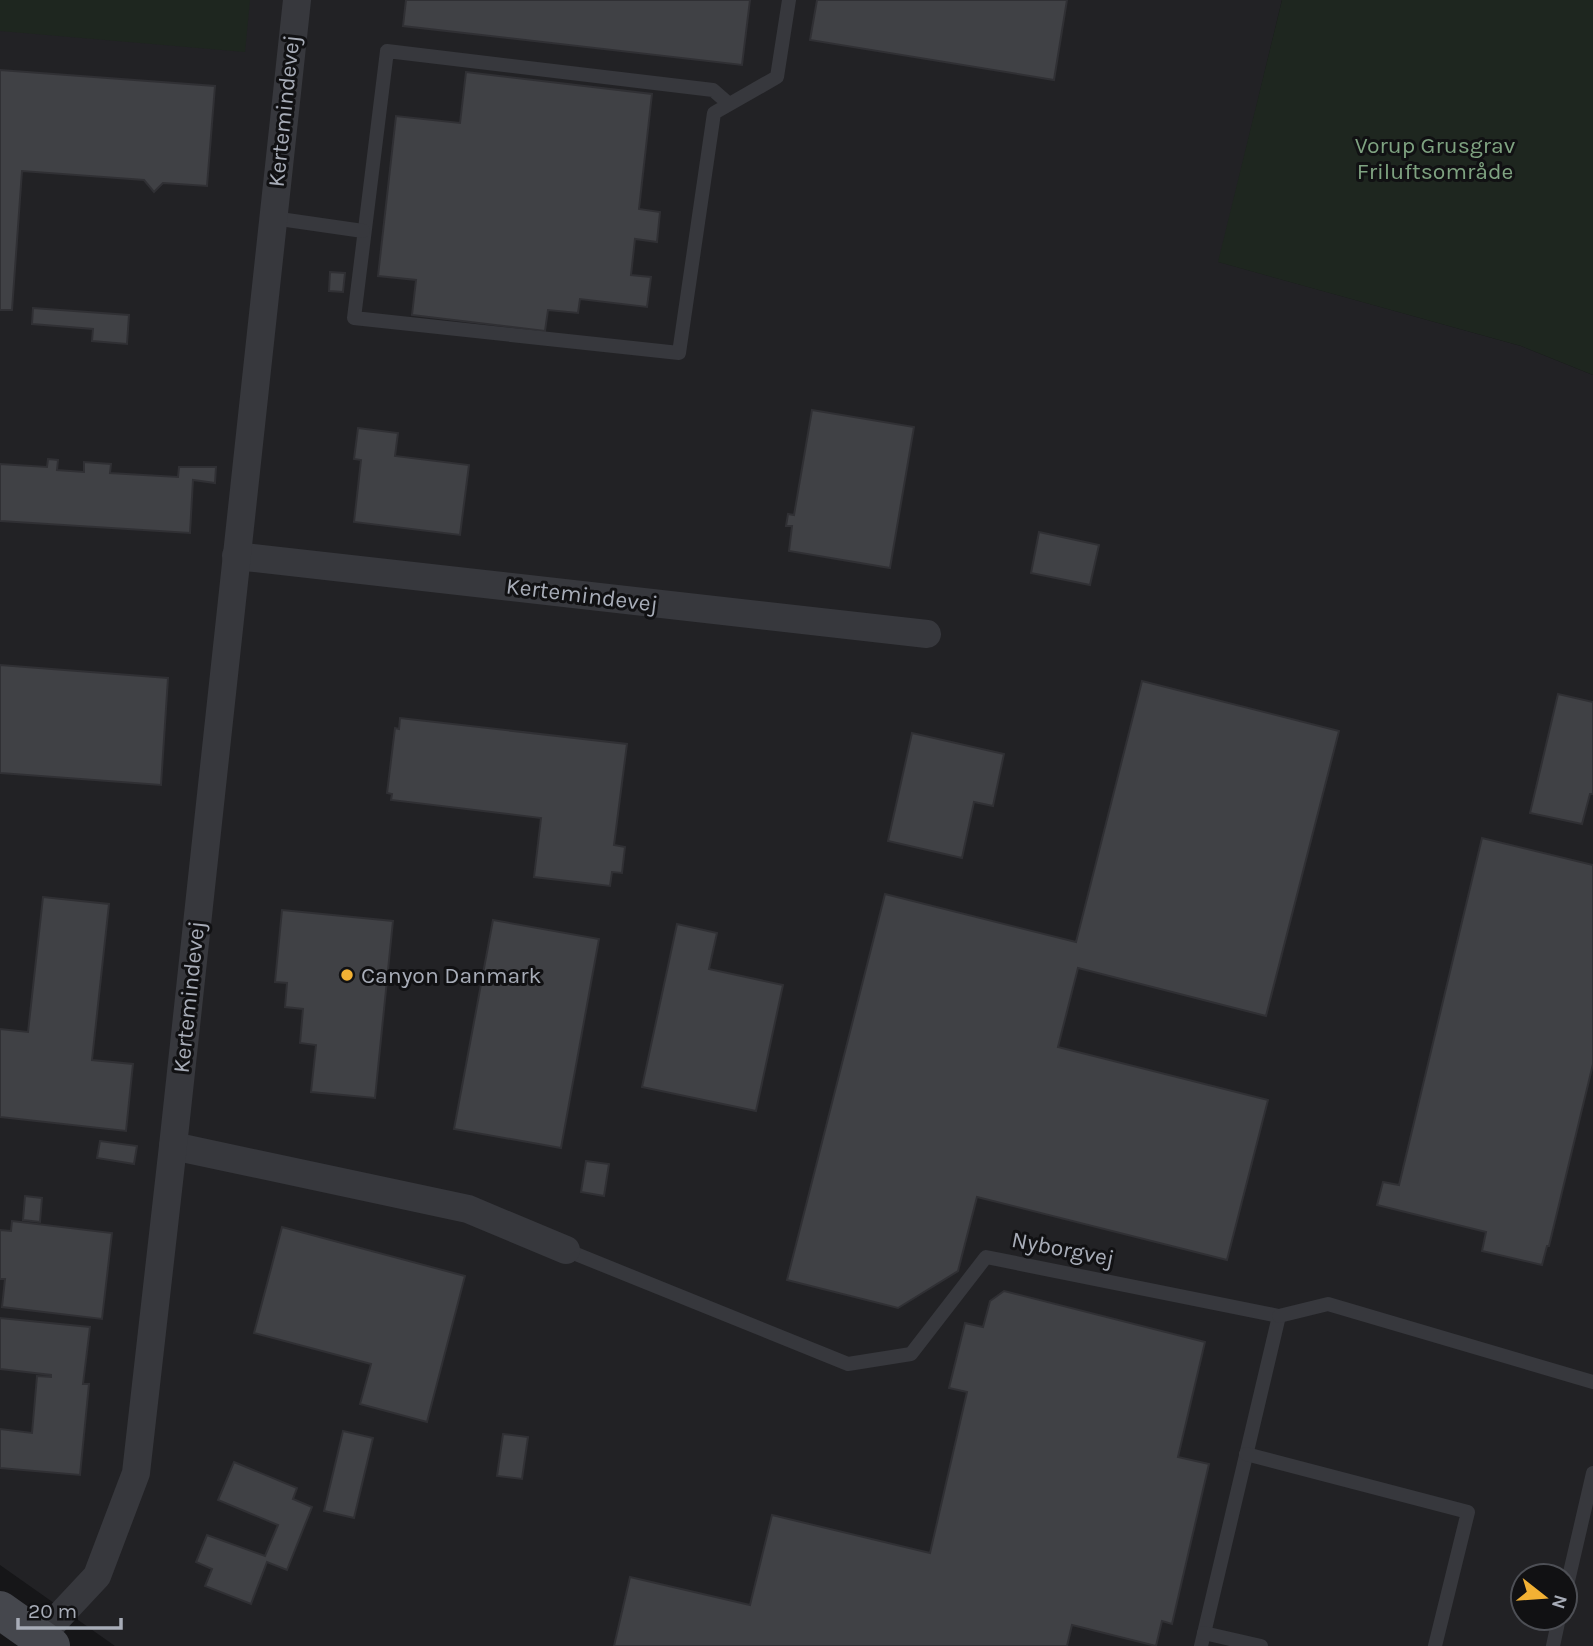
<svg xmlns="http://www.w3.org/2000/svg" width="1593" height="1646" viewBox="0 0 1593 1646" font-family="Karla,sans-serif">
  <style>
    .built { fill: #222225; fill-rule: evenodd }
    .green { fill: #1e261f }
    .building { fill: #404145; stroke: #303034; stroke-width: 2 }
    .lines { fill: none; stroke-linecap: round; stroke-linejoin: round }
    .lane { stroke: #37383d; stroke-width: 14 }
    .street { stroke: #37383d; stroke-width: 28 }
    .secondary { stroke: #45474d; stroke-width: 38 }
    .poi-dot { fill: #f2b134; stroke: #111113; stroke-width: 2.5 }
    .labels { text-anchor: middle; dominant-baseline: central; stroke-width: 6; stroke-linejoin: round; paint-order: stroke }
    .street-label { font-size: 23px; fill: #a8adb8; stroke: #111113 }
    .park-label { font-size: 23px; fill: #7fa381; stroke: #111113 }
    .poi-label { font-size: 23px; fill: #a8adb8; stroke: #111113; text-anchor: start }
  </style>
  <rect width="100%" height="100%" fill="#161618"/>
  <path class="built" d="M 0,0 L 1282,0 L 1219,262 L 1521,346 L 1593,375 L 1593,1646 L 115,1646 L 0,1565 ZM 1523,1576 L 1565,1576 L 1565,1618 L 1523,1618 Z"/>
  <g class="green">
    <path d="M 0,0 L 250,0 L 245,52 L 0,31 Z"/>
    <path d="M 1282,0 L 1593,0 L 1593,375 L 1521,346 L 1218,262 Z"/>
  </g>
  <g class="building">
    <path d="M 406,0 L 750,0 L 742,65 L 403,26 Z"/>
    <path d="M 817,0 L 1067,0 L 1054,80 L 810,40 Z"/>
    <path d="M 0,70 L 215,86 L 207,186 L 163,183 L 154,192 L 144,180 L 22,171 L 12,310 L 0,310 Z"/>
    <path d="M 466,72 L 652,94 L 639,209 L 660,212 L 657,242 L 635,239 L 631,275 L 651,277 L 647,307 L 580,299 L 578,313 L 548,310 L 545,331 L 412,315 L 416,280 L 378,276 L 396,116 L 460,123 Z"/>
    <path d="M 330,272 L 345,273 L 343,292 L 329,291 Z"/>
    <path d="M 33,308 L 129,315 L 127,344 L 92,341 L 93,329 L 32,324 Z"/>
    <path d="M 812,410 L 914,427 L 890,568 L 789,551 L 792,526 L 786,526 L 788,514 L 794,515 Z"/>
    <path d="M 358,428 L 398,433 L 395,456 L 469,465 L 460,535 L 354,522 L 361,460 L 354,459 Z"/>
    <path d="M 48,459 L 58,460 L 57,470 L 84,472 L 84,462 L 111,464 L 110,473 L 178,477 L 179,467 L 216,467 L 215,483 L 193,480 L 190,533 L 0,521 L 0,464 L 47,467 Z"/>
    <path d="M 1039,532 L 1099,545 L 1090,585 L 1031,573 Z"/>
    <path d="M 0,665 L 168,678 L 161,785 L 0,773 Z"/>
    <path d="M 1142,681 L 1339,731 L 1266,1016 L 1078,968 L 1058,1047 L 1268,1100 L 1227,1260 L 977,1197 L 958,1271 L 898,1308 L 787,1280 L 885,894 L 1076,942 Z"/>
    <path d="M 1558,694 L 1593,702 L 1593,794 L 1590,794 L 1582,824 L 1530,813 Z"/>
    <path d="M 400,718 L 627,744 L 614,845 L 625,847 L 622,873 L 612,872 L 610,886 L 534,877 L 541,818 L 391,800 L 392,794 L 387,793 L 395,728 L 399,729 Z"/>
    <path d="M 912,733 L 1004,754 L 993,806 L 974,802 L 962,858 L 888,841 Z"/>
    <path d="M 1482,838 L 1593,865 L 1593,1064 L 1549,1246 L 1547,1246 L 1542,1265 L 1482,1251 L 1486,1232 L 1377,1205 L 1383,1182 L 1399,1185 Z"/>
    <path d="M 43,897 L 109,904 L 92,1060 L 133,1064 L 126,1131 L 0,1117 L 0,1029 L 28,1032 Z"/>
    <path d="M 282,910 L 393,921 L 375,1098 L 311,1092 L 316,1045 L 300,1043 L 303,1009 L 285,1007 L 287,983 L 275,982 Z"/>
    <path d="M 493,920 L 599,939 L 561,1148 L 454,1129 Z"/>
    <path d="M 677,924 L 717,933 L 709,969 L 783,985 L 756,1111 L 642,1087 Z"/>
    <path d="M 100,1141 L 137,1146 L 134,1164 L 97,1158 Z"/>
    <path d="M 586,1161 L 609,1164 L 604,1196 L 581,1192 Z"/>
    <path d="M 25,1196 L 42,1198 L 40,1222 L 23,1220 Z"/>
    <path d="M 12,1221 L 112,1233 L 102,1319 L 2,1307 L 5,1279 L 0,1279 L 0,1230 L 11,1231 Z"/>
    <path d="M 282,1227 L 465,1276 L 427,1422 L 360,1404 L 371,1364 L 254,1333 Z"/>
    <path d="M 1004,1291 L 1205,1342 L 1178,1457 L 1209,1464 L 1172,1624 L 1162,1621 L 1156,1646 L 1072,1625 L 1067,1646 L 614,1646 L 630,1577 L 750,1605 L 772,1515 L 930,1553 L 967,1392 L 949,1388 L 965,1323 L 983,1327 L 990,1301 Z"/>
    <path d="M 0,1318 L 90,1327 L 83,1384 L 89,1384 L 80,1475 L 0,1468 L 0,1429 L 32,1433 L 37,1376 L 51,1377 L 51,1375 L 0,1369 Z"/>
    <path d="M 343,1431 L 373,1438 L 354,1518 L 324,1511 Z"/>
    <path d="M 503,1434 L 528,1437 L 522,1479 L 497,1476 Z"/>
    <path d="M 234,1462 L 297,1488 L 293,1499 L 312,1507 L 287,1570 L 267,1562 L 251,1604 L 205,1586 L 212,1569 L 196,1562 L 207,1535 L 265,1556 L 278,1525 L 218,1500 Z"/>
  </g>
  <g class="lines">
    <g class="lane">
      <path d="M 729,104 L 713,90 L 387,51 L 354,318 L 679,353 L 714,113 L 777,77 L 789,0"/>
      <path d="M 273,218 L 363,231"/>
      <path d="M 566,1250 L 848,1364 L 911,1354 L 986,1257 L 1279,1316 L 1201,1646"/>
      <path d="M 1279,1316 L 1328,1304 L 1593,1382"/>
      <path d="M 1246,1454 L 1468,1512 L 1435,1646"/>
      <path d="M 1565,1594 L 1593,1473"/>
      <path d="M 1204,1633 L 1261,1646"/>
      <path d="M 1553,1646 L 1559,1618"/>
    </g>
    <g class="street">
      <path d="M 236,556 L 927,634"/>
      <path d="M 173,1146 L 468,1209 L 566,1250"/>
      <path d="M 39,1638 L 97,1576 L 136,1473 L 173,1146 L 297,0"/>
    </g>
    <path class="secondary" d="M 0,1610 L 51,1646"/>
  </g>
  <circle class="poi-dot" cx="347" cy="975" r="7"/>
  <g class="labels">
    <g class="street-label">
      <text transform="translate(284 111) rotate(-84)">Kertemindevej</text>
      <text transform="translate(582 595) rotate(7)">Kertemindevej</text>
      <text transform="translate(189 997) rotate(-84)">Kertemindevej</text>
      <text transform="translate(1063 1249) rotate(11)">Nyborgvej</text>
    </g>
    <g class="park-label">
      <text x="1435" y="145">Vorup Grusgrav<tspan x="1435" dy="26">Friluftsområde</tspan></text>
    </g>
    <g class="poi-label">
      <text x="361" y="975">Canyon Danmark</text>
    </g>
  </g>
  <g transform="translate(1544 1597) rotate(107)"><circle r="33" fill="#111113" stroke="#4d4f55" stroke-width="2"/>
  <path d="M0-5L12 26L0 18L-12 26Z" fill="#f2b134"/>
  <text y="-10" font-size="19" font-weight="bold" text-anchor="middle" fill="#a8adb8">N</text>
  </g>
  <path d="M18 1618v10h103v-10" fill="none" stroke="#a8adb8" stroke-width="3.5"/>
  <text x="28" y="1618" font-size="21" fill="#a8adb8" stroke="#111113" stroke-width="5" paint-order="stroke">20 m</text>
</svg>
